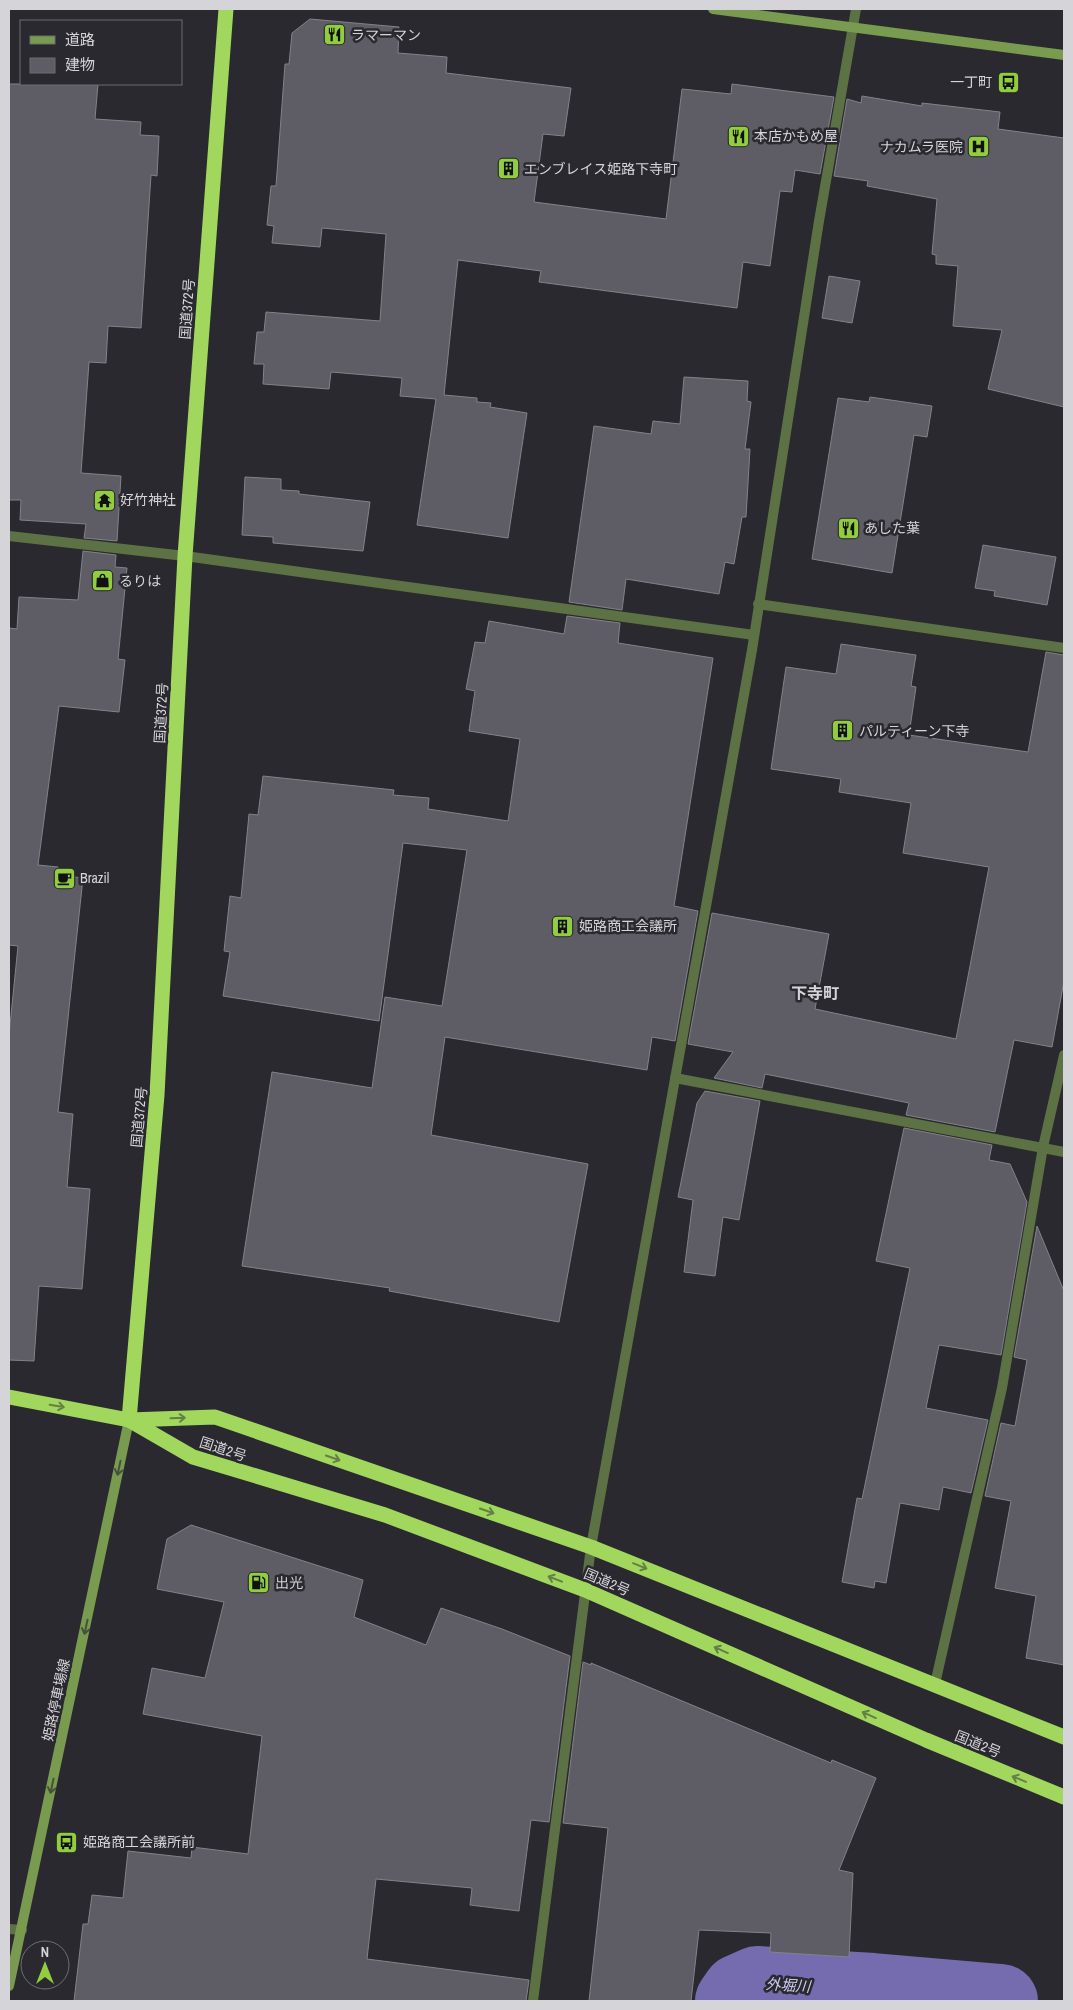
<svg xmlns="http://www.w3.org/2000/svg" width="1073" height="2010" viewBox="0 0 1073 2010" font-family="'Archivo Narrow','Noto Sans JP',sans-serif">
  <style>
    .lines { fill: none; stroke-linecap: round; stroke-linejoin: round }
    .river { stroke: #756cb0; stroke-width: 74 }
    .building { fill: #5e5d65; stroke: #83828a }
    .street { stroke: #5c7244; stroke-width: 10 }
    .secondary { stroke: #789b4f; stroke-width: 10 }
    .highway { stroke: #a0d75c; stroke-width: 15 }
    .oneway { stroke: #648046 }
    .oneway2 { stroke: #45513a }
    .labels { text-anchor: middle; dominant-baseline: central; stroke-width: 5; stroke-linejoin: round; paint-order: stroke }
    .poi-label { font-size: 14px; fill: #d4d4d9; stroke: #29292f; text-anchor: start }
    .street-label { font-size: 14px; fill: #d4d4d9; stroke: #29292f }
    .water-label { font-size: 15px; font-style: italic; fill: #cdc9f0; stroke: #29292f }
    .quarter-label { font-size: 16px; font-weight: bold; fill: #d4d4d9; stroke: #29292f }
  </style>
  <rect width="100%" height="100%" fill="#29292f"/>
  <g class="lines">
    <path class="river" d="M 732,2001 L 739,1991 L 757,1983 L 873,1990 L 1001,2001"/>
  </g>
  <g class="building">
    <path d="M 310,19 L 399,27 L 398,53 L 447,57 L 446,73 L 571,88 L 564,136 L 543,134 L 534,202 L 666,219 L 682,89 L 731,94 L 732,84 L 834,97 L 820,174 L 795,170 L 792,192 L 780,191 L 770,266 L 743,262 L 737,308 L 539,282 L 541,271 L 458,260 L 444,395 L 477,398 L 477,402 L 491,403 L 490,407 L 527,413 L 508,538 L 417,525 L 436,399 L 400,396 L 402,378 L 331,372 L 329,389 L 263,384 L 264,364 L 254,364 L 257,332 L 264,332 L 266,312 L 380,321 L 386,234 L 322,228 L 320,247 L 272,243 L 274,226 L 267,225 L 271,186 L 276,186 L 285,64 L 289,64 L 292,33 Z"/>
    <path d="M 9,84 L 98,84 L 95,119 L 141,122 L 140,135 L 159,136 L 157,176 L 151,175 L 141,328 L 108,326 L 106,363 L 89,362 L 81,473 L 121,476 L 117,541 L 84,538 L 86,524 L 20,520 L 21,500 L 9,500 Z"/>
    <path d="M 862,96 L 922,106 L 922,103 L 1000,112 L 998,129 L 1064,138 L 1064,407 L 988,389 L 1002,330 L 953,326 L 958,266 L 936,264 L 936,255 L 932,254 L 937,199 L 867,186 L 868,181 L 834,176 L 847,99 L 861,103 Z"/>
    <path d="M 829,276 L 860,281 L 852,323 L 822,318 Z"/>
    <path d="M 684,377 L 748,381 L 747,401 L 751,402 L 745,449 L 750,449 L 746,517 L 742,517 L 734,564 L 725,562 L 719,594 L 626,579 L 622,610 L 569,602 L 594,426 L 651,434 L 653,421 L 680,424 Z"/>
    <path d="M 870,397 L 932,406 L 927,437 L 914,435 L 892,573 L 812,559 L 838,398 L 869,402 Z"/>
    <path d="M 245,477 L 281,479 L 281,490 L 299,491 L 299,494 L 370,502 L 363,551 L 273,543 L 273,537 L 242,535 Z"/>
    <path d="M 983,545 L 1056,557 L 1047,605 L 994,596 L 995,591 L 975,588 Z"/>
    <path d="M 83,551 L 116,555 L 115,567 L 127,568 L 118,659 L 125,660 L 119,712 L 59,706 L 38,865 L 58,867 L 57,875 L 83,878 L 58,1112 L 73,1114 L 67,1187 L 90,1189 L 82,1289 L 39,1286 L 34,1361 L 9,1360 L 9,1035 L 18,946 L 9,945 L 9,628 L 17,629 L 19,597 L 78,600 Z"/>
    <path d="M 567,616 L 620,623 L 618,643 L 713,658 L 674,906 L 698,911 L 675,1041 L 652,1037 L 647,1070 L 445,1037 L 431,1135 L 588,1164 L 559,1322 L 389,1291 L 390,1288 L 242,1266 L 272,1072 L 372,1088 L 385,997 L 442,1006 L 467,850 L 403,843 L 379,1021 L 223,996 L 230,952 L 224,951 L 230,896 L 241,898 L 249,814 L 258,815 L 263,776 L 394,790 L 393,795 L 429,798 L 428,809 L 508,821 L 520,739 L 469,731 L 475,691 L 466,689 L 475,642 L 485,643 L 489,621 L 564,634 Z"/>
    <path d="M 841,644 L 916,655 L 911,686 L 916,687 L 909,735 L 1028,752 L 1046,652 L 1064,655 L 1064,981 L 1052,1047 L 1014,1040 L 995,1132 L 906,1115 L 909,1103 L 765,1074 L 762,1088 L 714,1078 L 733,1052 L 688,1044 L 712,913 L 829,934 L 815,1009 L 956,1039 L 989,867 L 903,853 L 911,803 L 839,792 L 841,779 L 771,769 L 786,667 L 836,674 Z"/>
    <path d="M 705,1091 L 760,1101 L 739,1220 L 723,1217 L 715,1276 L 684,1272 L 693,1200 L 678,1197 L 697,1103 Z"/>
    <path d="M 904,1128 L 992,1145 L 989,1160 L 1010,1164 L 1027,1202 L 1001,1355 L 939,1345 L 926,1408 L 988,1420 L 971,1493 L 943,1487 L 939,1510 L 900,1503 L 886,1583 L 875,1581 L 874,1588 L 842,1582 L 857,1498 L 862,1499 L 910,1268 L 876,1261 Z"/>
    <path d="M 1037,1226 L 1064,1291 L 1064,1665 L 1026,1658 L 1036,1596 L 995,1588 L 1011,1501 L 985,1496 L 1001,1423 L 1015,1426 L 1027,1360 L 1014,1357 Z"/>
    <path d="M 191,1525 L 363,1580 L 354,1617 L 426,1645 L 441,1608 L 502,1629 L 570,1656 L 549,1822 L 531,1820 L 519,1911 L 470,1905 L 472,1888 L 376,1879 L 367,1959 L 529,1980 L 526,2001 L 74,2001 L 83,1924 L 88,1924 L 92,1895 L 123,1898 L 128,1851 L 191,1858 L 192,1847 L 248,1854 L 262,1736 L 143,1714 L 152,1668 L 205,1678 L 224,1602 L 157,1589 L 167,1539 Z"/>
    <path d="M 583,1662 L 591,1665 L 591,1663 L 831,1763 L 832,1760 L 876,1778 L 839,1870 L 853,1873 L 849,1957 L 770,1952 L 771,1933 L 699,1930 L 691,2001 L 589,2001 L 608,1828 L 563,1823 Z"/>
  </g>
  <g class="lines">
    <g class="street">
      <path d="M 9,536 L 185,556 L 754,635"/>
      <path d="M 758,604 L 1064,648"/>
      <path d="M 675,1078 L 1064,1152"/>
      <path d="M 935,1684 L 1002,1388 L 1043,1147 L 1064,1055"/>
      <path d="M 9,1929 L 22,1930"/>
      <path d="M 533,2001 L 591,1547 L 752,650 L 819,221 L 856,9"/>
    </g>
    <g class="secondary">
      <path d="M 713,9 L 1064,55"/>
      <path d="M 9,1986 L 129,1420"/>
    </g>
    <g class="highway">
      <path d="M 9,1397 L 129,1420 L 215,1417 L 591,1547 L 1064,1737"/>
      <path d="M 129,1420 L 157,1095 L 185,556 L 226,9"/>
      <path d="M 129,1420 L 193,1457 L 385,1515 L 585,1590 L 926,1740 L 1064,1797"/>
    </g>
  </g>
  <defs><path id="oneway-shaft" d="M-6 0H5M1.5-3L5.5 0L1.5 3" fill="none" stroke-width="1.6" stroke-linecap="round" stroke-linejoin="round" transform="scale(1.25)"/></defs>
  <g class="oneway">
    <use href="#oneway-shaft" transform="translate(57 1406) rotate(10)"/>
    <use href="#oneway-shaft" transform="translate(178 1418) rotate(-2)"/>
    <use href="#oneway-shaft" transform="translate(333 1458) rotate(19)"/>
    <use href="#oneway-shaft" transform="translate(487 1511) rotate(19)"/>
    <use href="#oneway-shaft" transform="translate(640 1566) rotate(22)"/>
    <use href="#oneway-shaft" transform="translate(555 1579) rotate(-159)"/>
    <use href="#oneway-shaft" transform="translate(721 1650) rotate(-156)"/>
    <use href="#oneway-shaft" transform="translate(869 1715) rotate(-156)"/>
    <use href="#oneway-shaft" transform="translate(1019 1779) rotate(-158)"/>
  </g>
  <g class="oneway2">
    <use href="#oneway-shaft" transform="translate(119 1468) rotate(102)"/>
    <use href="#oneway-shaft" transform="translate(86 1627) rotate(102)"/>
    <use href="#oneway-shaft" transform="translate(52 1786) rotate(102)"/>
  </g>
  <defs>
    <symbol id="restaurant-square" viewBox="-11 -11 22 22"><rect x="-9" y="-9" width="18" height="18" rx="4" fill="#91cd3f" stroke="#29292f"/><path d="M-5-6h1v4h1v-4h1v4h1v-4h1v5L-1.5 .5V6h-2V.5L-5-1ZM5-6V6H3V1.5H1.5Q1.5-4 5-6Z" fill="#111"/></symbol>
    <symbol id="bus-square" viewBox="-11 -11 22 22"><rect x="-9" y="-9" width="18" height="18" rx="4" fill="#91cd3f" stroke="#29292f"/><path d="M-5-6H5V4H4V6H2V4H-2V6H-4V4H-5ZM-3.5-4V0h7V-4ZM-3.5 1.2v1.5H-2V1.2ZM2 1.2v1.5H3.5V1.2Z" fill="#111"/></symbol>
    <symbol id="hospital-square" viewBox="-11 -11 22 22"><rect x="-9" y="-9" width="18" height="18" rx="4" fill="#91cd3f" stroke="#29292f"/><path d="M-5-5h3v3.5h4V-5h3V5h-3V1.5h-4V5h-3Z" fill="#111"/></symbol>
    <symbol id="building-square" viewBox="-11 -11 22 22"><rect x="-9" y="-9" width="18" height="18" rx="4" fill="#91cd3f" stroke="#29292f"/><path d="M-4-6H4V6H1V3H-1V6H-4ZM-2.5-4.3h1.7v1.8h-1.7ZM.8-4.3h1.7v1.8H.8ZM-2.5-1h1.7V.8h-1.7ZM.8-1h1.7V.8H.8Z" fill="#111"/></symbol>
    <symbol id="temple-square" viewBox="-11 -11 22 22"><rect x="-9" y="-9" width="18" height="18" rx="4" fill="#91cd3f" stroke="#29292f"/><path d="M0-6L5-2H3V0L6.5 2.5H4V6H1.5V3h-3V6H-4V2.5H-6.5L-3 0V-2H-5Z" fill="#111"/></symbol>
    <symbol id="shop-square" viewBox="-11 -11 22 22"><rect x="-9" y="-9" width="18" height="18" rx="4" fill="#91cd3f" stroke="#29292f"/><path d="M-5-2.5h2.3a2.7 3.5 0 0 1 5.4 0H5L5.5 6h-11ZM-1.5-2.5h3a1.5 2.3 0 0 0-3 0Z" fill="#111"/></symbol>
    <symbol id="cafe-square" viewBox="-11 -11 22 22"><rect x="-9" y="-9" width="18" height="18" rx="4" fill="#91cd3f" stroke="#29292f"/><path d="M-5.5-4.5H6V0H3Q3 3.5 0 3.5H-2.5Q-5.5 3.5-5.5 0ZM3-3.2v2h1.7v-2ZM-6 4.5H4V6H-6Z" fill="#111"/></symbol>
    <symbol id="fuel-square" viewBox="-11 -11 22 22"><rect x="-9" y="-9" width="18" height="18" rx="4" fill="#91cd3f" stroke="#29292f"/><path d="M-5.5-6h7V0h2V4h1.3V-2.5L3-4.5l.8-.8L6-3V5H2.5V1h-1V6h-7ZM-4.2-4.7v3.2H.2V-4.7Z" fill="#111"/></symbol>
  </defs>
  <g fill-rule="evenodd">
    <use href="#restaurant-square" x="322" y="22" width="25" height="25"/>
    <use href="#bus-square" x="996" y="70" width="25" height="25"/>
    <use href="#restaurant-square" x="726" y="124" width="25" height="25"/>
    <use href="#hospital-square" x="966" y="134" width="25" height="25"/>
    <use href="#building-square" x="496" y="156" width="25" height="25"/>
    <use href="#temple-square" x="92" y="488" width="25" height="25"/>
    <use href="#restaurant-square" x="836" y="516" width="25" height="25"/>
    <use href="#shop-square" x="90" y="568" width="25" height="25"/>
    <use href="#building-square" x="830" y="718" width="25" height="25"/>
    <use href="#cafe-square" x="52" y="866" width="25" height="25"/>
    <use href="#building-square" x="550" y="914" width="25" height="25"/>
    <use href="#fuel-square" x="246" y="1570" width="25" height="25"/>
    <use href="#bus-square" x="54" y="1830" width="25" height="25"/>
  </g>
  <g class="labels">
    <g class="poi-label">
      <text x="351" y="35">ラマーマン</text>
      <text x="992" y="82" text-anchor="end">一丁町</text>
      <text x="754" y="136">本店かもめ屋</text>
      <text x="963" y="147" text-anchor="end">ナカムラ医院</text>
      <text x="524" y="169">エンブレイス姫路下寺町</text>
      <text x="120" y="500">好竹神社</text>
      <text x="864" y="528">あした葉</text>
      <text x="119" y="581">るりは</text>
      <text x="859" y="731">パルティーン下寺</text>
      <text x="80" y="878">Brazil</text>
      <text x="579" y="926">姫路商工会議所</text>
      <text x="275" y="1583">出光</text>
      <text x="83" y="1842">姫路商工会議所前</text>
    </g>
    <g class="street-label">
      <text transform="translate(187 309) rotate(-86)">国道372号</text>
      <text transform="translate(161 713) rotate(-87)">国道372号</text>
      <text transform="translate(139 1117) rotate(-85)">国道372号</text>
      <text transform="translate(223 1449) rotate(18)">国道2号</text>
      <text transform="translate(607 1582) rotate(23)">国道2号</text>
      <text transform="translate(56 1700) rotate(-78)">姫路停車場線</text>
      <text transform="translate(978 1744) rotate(22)">国道2号</text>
    </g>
    <g class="water-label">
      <text transform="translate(788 1985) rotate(4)">外堀川</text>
    </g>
    <g class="quarter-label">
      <text x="815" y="993">下寺町</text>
    </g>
  </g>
  <rect width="1073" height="2010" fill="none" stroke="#d4d4d9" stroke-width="20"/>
  <rect x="20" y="20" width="162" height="65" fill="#29292f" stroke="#6d6d73"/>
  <rect x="30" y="36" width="25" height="8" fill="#789b4f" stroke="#6d6d73"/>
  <text x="65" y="45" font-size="15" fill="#d4d4d9">道路</text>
  <rect x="30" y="58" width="25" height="15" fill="#5e5d65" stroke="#6d6d73"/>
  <text x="65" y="70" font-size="15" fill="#d4d4d9">建物</text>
  <g transform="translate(45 1965)"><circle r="24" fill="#29292f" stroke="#6d6d73"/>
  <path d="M0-4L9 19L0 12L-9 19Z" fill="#91cd3f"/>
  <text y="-8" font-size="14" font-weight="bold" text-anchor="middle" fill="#d4d4d9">N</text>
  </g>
</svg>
